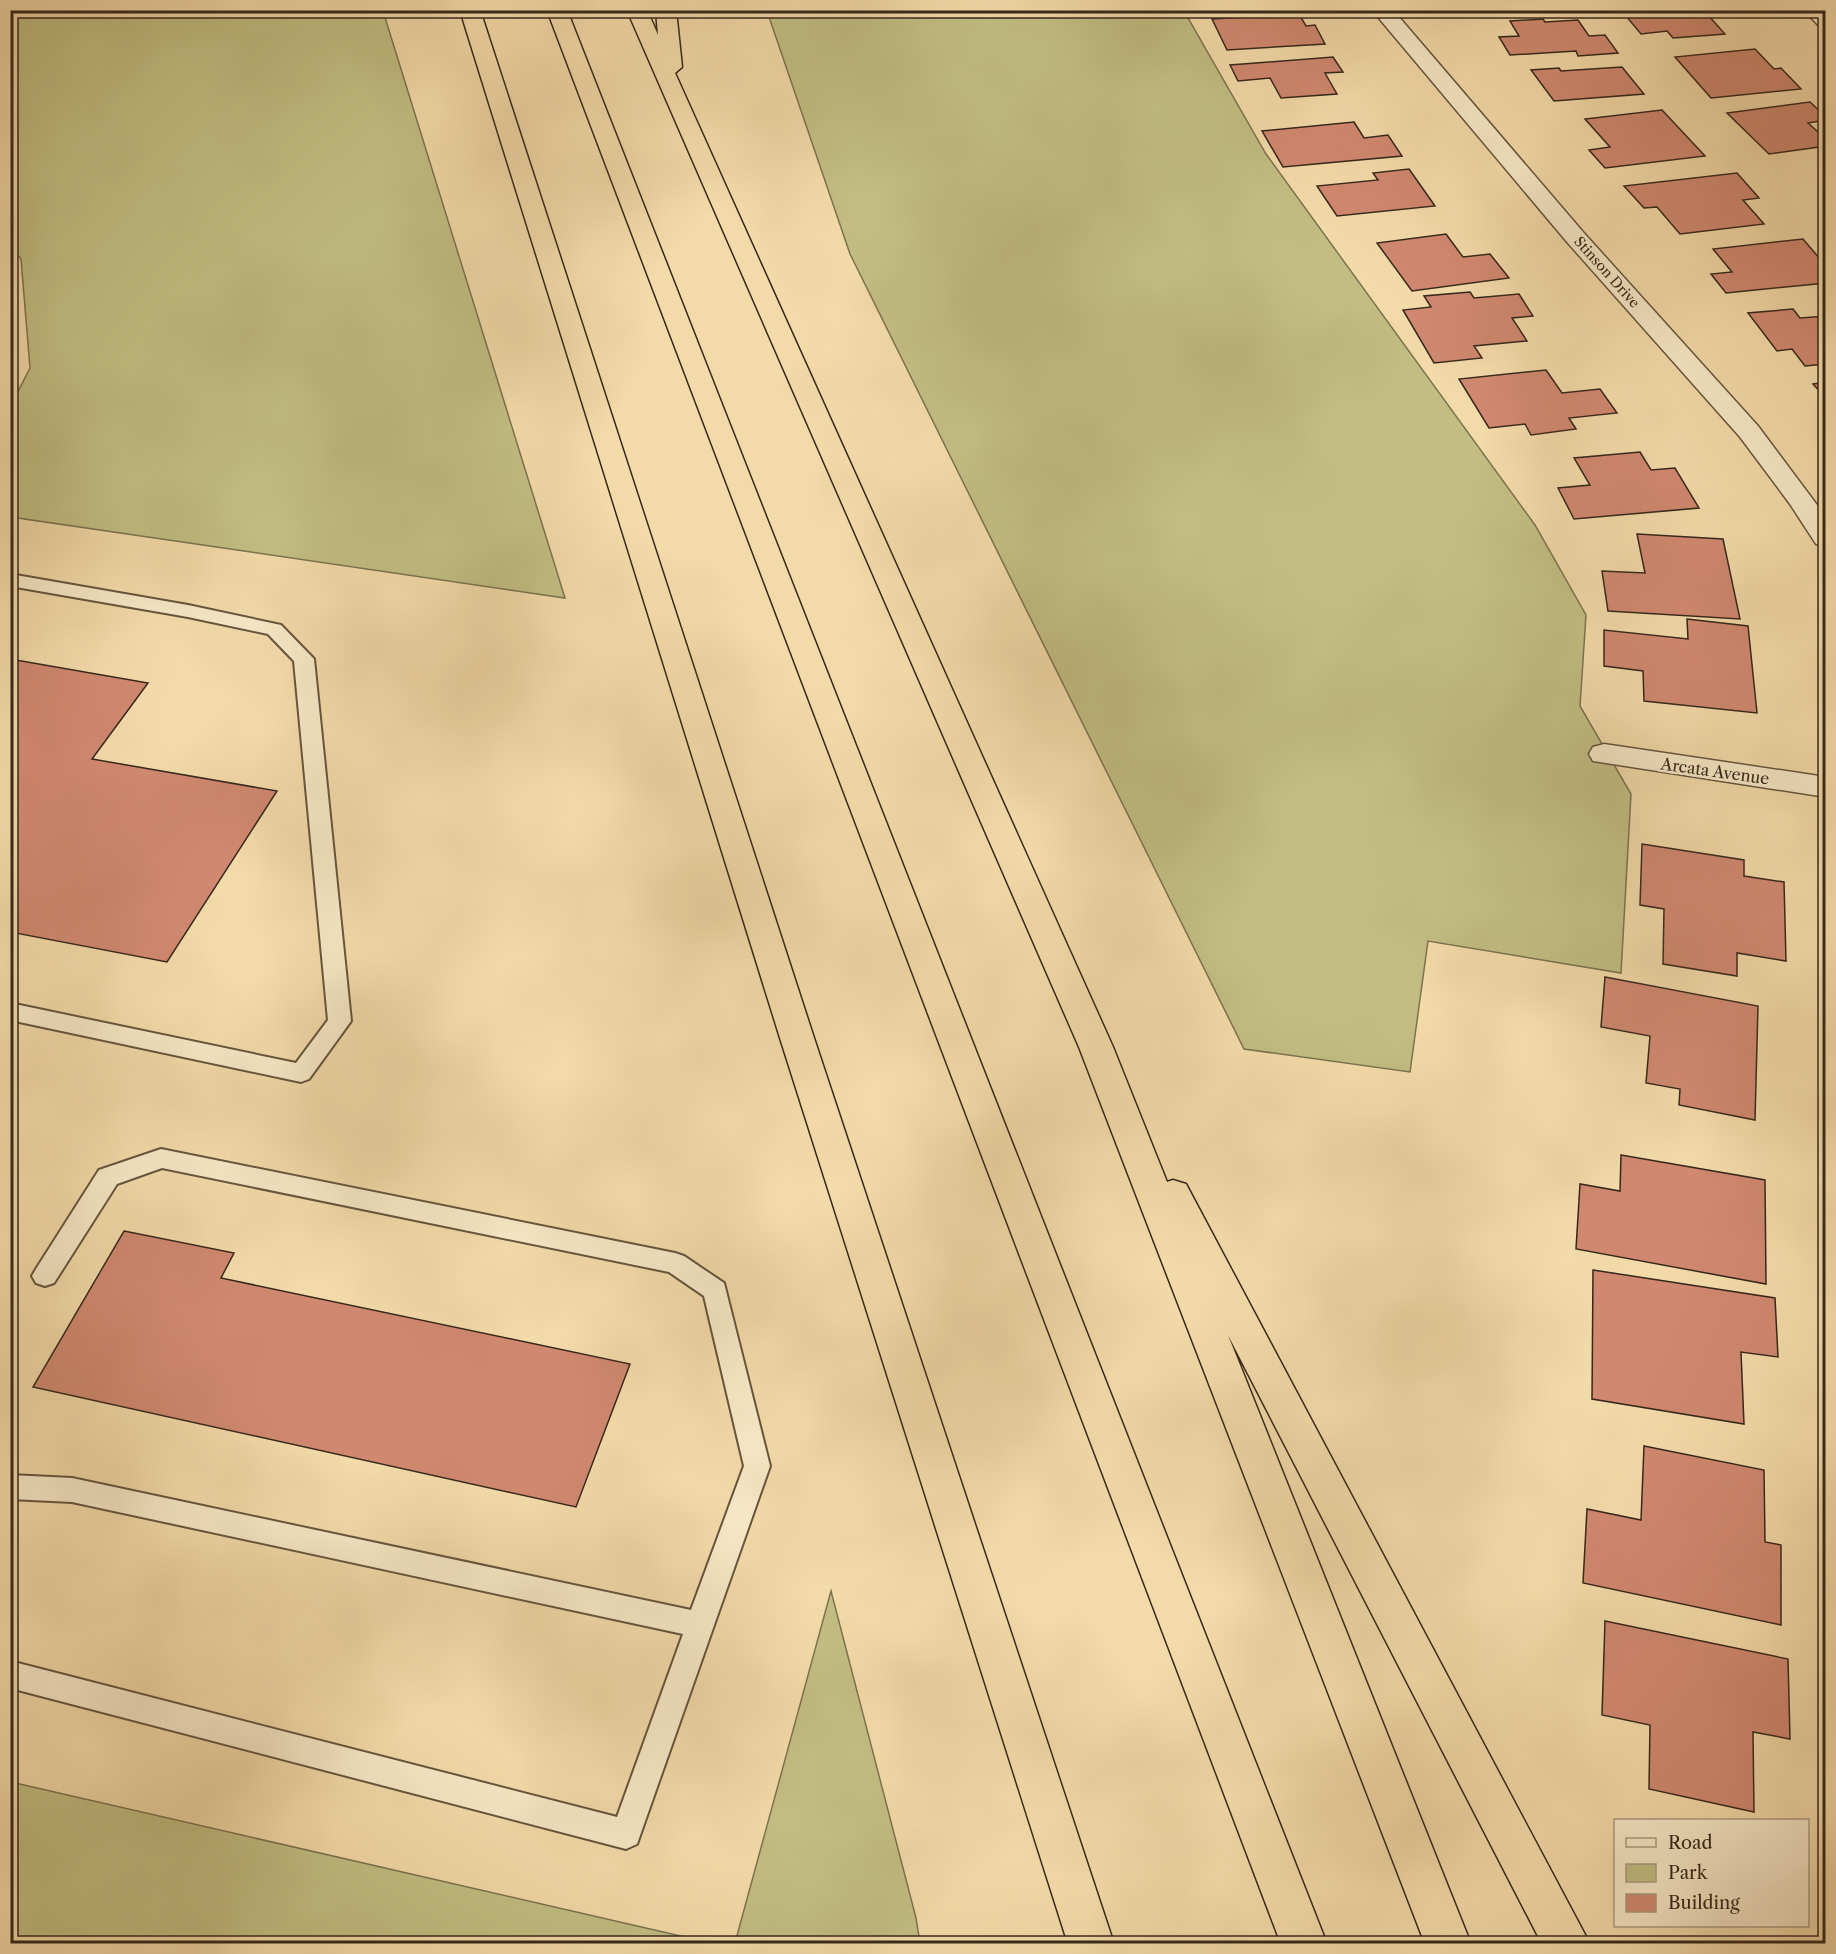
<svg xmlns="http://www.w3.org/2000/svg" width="1836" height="1954" viewBox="0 0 1836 1954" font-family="'Libre Caslon Text',serif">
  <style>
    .green { fill: #c2be83; stroke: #7c734f; stroke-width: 1.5 }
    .building { fill: #d08970; stroke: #37281b; stroke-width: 1.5 }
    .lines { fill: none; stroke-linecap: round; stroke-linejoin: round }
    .service-casing { stroke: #66553e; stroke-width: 4 }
    .minor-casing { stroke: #66553e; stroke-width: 3 }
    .motorway-casing { stroke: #37281b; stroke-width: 3 }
    .service { fill: #f7e8c7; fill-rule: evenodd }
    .minor { fill: #f7e8c7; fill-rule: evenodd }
    .motorway { fill: #f3dba9; fill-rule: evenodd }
    .labels { text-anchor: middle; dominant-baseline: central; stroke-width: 5; stroke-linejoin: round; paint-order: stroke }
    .far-street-label { font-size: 14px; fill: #37281b; stroke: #f7e8c7 }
    .street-label { font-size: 16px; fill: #37281b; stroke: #f7e8c7 }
  </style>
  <rect width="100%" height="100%" fill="#f3dba9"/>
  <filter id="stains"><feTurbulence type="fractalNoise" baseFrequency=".00333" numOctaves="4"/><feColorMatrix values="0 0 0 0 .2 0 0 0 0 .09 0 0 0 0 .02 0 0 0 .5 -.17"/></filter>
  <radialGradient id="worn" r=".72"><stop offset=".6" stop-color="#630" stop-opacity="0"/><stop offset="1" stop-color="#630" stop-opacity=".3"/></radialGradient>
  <g class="green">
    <path d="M 11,10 L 383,11 L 565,598 L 11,517 L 11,405 L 30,368 L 21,259 L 11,246 Z"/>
    <path d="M 767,11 L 1184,11 L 1266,154 L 1535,525 L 1586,615 L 1580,706 L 1631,794 L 1621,973 L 1428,941 L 1410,1072 L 1244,1049 L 850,254 Z"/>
    <path d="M 831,1591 L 916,1918 L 920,1943 L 735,1943 Z"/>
    <path d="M 10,1782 L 11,1782 L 711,1943 L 11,1943 Z"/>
  </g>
  <g class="building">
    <path d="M 1621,10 L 1727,10 L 1729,13 L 1708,15 L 1725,34 L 1673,38 L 1667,31 L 1641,34 Z"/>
    <path d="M 1299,14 L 1306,26 L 1315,25 L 1325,44 L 1227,50 L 1212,19 Z"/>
    <path d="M 1543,19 L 1545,22 L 1578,20 L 1589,36 L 1605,35 L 1618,53 L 1578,56 L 1576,51 L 1510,55 L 1499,37 L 1519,36 L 1510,21 Z"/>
    <path d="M 1755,49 L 1774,69 L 1781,68 L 1801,89 L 1711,98 L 1675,57 Z"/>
    <path d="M 1333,57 L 1343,72 L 1325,73 L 1337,94 L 1281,98 L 1270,78 L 1238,81 L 1230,65 Z"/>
    <path d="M 1622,67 L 1644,94 L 1554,101 L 1531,70 L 1559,68 L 1561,71 Z"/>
    <path d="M 1810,102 L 1826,117 L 1826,120 L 1808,123 L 1826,139 L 1826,146 L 1769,154 L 1727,113 Z"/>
    <path d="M 1662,110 L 1705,156 L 1605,168 L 1589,150 L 1610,147 L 1585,119 Z"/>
    <path d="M 1354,122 L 1364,138 L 1388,135 L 1402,156 L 1283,167 L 1262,131 Z"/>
    <path d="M 1409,169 L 1435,206 L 1337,216 L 1317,186 L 1378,180 L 1373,173 Z"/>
    <path d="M 1737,173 L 1759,198 L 1743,200 L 1764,224 L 1680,234 L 1657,207 L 1644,208 L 1624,186 Z"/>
    <path d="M 1446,234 L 1463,257 L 1490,254 L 1509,278 L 1412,291 L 1377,243 Z"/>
    <path d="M 1803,239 L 1826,266 L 1826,283 L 1726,293 L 1711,274 L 1732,272 L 1713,249 Z"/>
    <path d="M 1470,292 L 1474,298 L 1519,294 L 1533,316 L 1512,318 L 1527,341 L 1474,346 L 1482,358 L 1434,363 L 1403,310 L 1431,307 L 1424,296 Z"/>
    <path d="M 1793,309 L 1800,318 L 1826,316 L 1826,364 L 1805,366 L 1792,349 L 1777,351 L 1748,313 Z"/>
    <path d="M 1546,370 L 1562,393 L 1600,389 L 1617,413 L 1569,418 L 1576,429 L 1531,435 L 1525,424 L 1489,428 L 1459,379 Z"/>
    <path d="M 1826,382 L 1826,398 L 1813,384 Z"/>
    <path d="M 1640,452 L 1651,470 L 1675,468 L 1699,508 L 1574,519 L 1558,488 L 1590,485 L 1574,458 Z"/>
    <path d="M 1637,534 L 1723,539 L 1740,619 L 1608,611 L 1602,571 L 1645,573 Z"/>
    <path d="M 1687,619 L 1748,626 L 1757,713 L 1644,701 L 1643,671 L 1604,666 L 1604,630 L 1688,639 Z"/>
    <path d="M 10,659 L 148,683 L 92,759 L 277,791 L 167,962 L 10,932 Z"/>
    <path d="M 1642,844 L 1744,860 L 1744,876 L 1784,882 L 1786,961 L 1737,953 L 1737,976 L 1663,964 L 1664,909 L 1640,905 Z"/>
    <path d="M 1605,977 L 1758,1006 L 1755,1120 L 1679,1105 L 1680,1089 L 1646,1083 L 1650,1036 L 1601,1027 Z"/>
    <path d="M 1621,1155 L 1765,1180 L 1766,1284 L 1576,1249 L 1580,1184 L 1620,1191 Z"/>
    <path d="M 124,1231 L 234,1253 L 221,1278 L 630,1364 L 576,1507 L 33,1387 Z"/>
    <path d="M 1593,1270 L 1775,1298 L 1778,1357 L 1741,1352 L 1744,1424 L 1592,1399 Z"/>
    <path d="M 1644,1446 L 1764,1470 L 1765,1542 L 1781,1545 L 1781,1625 L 1583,1583 L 1587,1509 L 1641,1520 Z"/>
    <path d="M 1605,1621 L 1788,1659 L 1790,1739 L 1753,1732 L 1754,1812 L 1649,1789 L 1650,1725 L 1602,1715 Z"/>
  </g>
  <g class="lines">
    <defs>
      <g id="service">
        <path d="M 10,574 L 188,605 L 281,625 L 314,659 L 351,1021 L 309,1079 L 301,1082 L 10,1020 L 10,1003 L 296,1063 L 328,1020 L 294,661 L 268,634 L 188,617 L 10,586 Z"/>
        <path d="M 161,1149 L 675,1253 L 684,1256 L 724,1283 L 770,1466 L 637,1844 L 626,1849 L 10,1688 L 10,1661 L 617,1817 L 683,1634 L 72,1502 L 10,1499 L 10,1475 L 72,1478 L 691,1610 L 744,1466 L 704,1296 L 669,1272 L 162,1168 L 117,1184 L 54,1283 L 45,1286 L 36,1283 L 32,1276 L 36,1269 L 99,1170 Z"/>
      </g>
      <g id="minor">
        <path d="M 1372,10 L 1393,10 L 1583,232 L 1758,426 L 1826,517 L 1826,546 L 1816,544 L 1790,504 L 1740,437 L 1567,242 Z"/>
        <path d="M 1804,10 L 1826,10 L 1826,28 L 1819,26 Z"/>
        <path d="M 1604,744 L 1826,777 L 1826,797 L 1593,761 L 1589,754 L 1593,747 Z"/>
      </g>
      <g id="motorway">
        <path d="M 460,10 L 480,10 L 814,1038 L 1114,1944 L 1068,1944 L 780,1038 Z"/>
        <path d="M 547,10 L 567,10 L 1327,1944 L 1281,1944 Z"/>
        <path d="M 627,10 L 647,10 L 658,35 L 656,10 L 676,10 L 682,67 L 675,73 L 1113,1047 L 1167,1182 L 1173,1180 L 1186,1184 L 1590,1944 L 1542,1944 L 1228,1335 L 1471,1944 L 1425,1944 L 1079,1047 Z"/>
      </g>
    </defs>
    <use href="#service" class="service-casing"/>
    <use href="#minor" class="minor-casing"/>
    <use href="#motorway" class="motorway-casing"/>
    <use href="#service" class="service"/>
    <use href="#minor" class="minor"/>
    <use href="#motorway" class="motorway"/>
  </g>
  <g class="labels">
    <g class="far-street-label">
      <text transform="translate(1607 272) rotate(48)">Stinson Drive</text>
    </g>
    <g class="street-label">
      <text transform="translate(1715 771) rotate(8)">Arcata Avenue</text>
    </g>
  </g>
  <rect width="1836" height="1954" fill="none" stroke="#f3dba9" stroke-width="36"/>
  <rect x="12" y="12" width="1812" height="1930" fill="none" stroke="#37281b" stroke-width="3"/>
  <rect x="18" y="18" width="1800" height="1918" fill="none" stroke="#37281b" stroke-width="1.5"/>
  <rect x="1614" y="1819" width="195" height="108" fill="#f7e8c7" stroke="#aa9b82" stroke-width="1.5"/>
  <rect x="1626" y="1838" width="30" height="9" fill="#f7e8c7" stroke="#aa9b82" stroke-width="1.5"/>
  <text x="1668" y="1849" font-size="18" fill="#37281b">Road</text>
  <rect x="1626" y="1864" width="30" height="18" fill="#c2be83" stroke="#aa9b82" stroke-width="1.5"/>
  <text x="1668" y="1879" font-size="18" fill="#37281b">Park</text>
  <rect x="1626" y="1894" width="30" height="18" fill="#d08970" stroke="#aa9b82" stroke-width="1.5"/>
  <text x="1668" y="1909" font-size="18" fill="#37281b">Building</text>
  <rect width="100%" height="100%" filter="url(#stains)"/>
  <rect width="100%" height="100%" fill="url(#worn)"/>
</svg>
